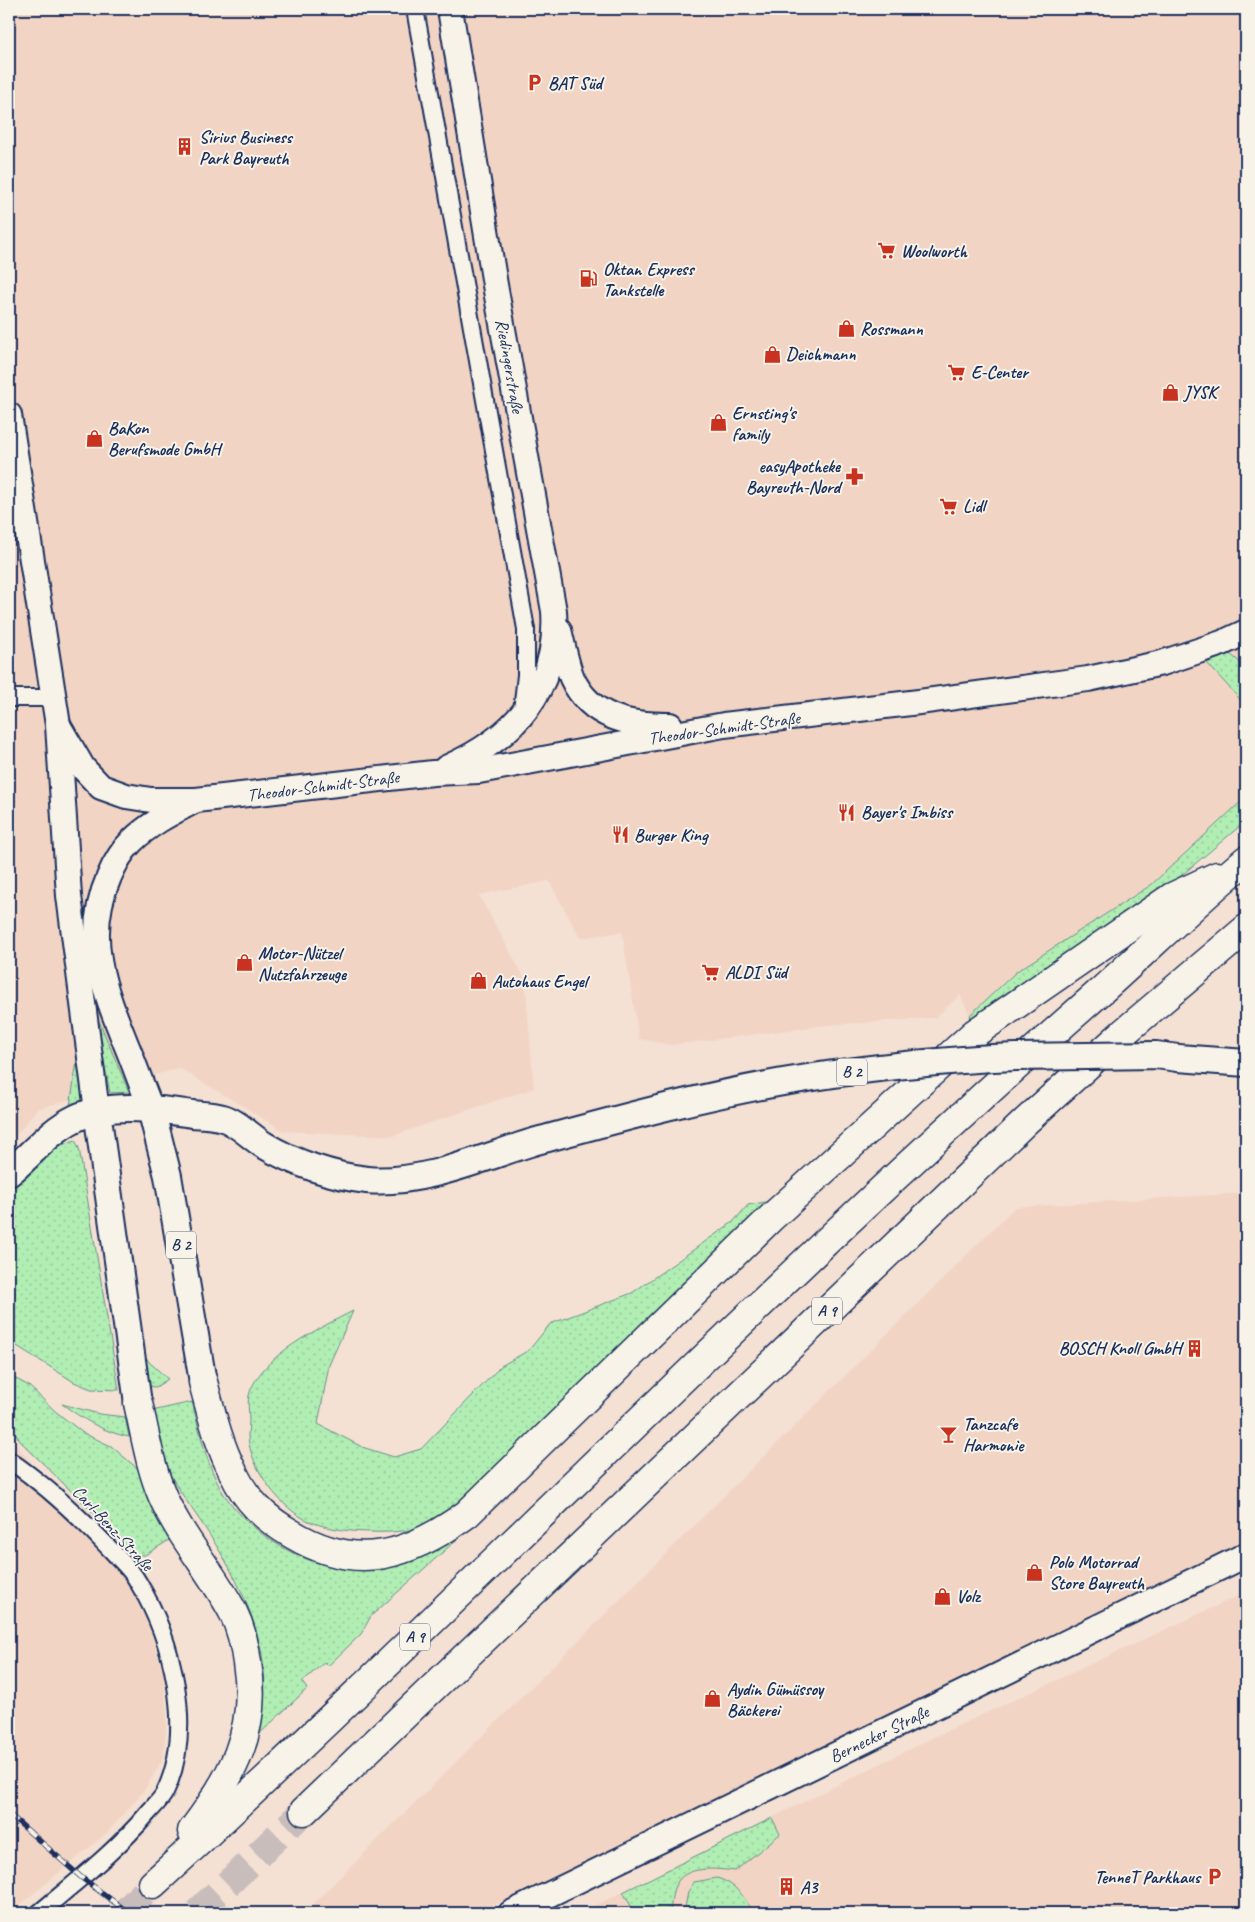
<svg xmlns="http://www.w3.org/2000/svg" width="1255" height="1922" viewBox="0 0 1255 1922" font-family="Caveat,sans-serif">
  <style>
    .built { fill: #f2d4c4 }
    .grass { fill: url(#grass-dots); stroke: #668e88 }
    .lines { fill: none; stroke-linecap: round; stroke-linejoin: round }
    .highway-tunnel { stroke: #c9bdbc; stroke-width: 28; stroke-dasharray: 28 14; stroke-linecap: butt }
    .street-casing { stroke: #1b2f5e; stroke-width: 20 }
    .secondary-casing { stroke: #1b2f5e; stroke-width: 28 }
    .primary-casing { stroke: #1b2f5e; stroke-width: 30 }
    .highway-casing { stroke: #1b2f5e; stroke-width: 31 }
    .street { stroke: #f7f3e8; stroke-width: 16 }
    .secondary { stroke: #f7f3e8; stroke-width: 24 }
    .primary { stroke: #f7f3e8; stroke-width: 26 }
    .highway { stroke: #f7f3e8; stroke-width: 28 }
    .rail-casing { stroke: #1b2f5e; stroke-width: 5.5 }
    .rail { stroke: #f7f3e8; stroke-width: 4; stroke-dasharray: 11; stroke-linecap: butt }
    .primary-bridge-casing { stroke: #1b2f5e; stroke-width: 30; stroke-linecap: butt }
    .primary-bridge { stroke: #f7f3e8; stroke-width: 26 }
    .labels { text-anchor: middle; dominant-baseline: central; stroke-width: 4; stroke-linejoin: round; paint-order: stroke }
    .shield { fill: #f7f3e8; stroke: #5d6a87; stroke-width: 1 }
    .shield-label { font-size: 16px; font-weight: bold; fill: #1b2f5e }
    .poi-label { font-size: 18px; font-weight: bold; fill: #1b2f5e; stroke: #f7f3e8; text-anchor: start }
    .street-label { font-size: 18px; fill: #1b2f5e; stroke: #f7f3e8 }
  </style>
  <defs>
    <pattern id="grass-dots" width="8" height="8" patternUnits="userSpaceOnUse" patternTransform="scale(1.25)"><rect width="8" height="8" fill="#b1eeb3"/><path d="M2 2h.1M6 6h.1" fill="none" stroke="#98cc9c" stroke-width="1.8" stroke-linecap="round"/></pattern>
  </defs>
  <rect width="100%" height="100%" fill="#f4e1d3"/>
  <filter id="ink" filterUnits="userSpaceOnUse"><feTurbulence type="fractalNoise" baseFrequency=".02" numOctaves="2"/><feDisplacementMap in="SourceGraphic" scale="10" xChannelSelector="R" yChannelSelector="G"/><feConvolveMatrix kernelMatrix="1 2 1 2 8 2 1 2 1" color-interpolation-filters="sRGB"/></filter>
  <g filter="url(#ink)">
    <g class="built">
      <path d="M 9,9 L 1246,9 L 1246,667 L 1230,654 L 1208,663 L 1246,706 L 1246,797 L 1151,885 L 1017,971 L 970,1015 L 960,995 L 935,1018 L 828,1025 L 671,1045 L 639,1039 L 622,932 L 580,938 L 549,881 L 479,895 L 525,979 L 534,1088 L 392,1136 L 284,1131 L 179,1068 L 37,1109 L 9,1144 Z"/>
      <path d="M 1246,1193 L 1246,1541 L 478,1913 L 304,1913 L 1015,1207 Z"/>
      <path d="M 9,1436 L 127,1581 L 149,1626 L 164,1675 L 167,1721 L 163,1759 L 145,1789 L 107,1833 L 10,1913 Z"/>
      <path d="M 1246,1592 L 1246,1913 L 580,1913 L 934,1737 Z"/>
    </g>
    <g class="grass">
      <path d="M 1230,654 L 1246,667 L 1246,706 L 1207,663 Z"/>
      <path d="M 1246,797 L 1246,821 L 1164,890 L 972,1023 L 970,1015 L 1017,971 L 1151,885 Z"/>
      <path d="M 94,1009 L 129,1092 L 110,1093 Z"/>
      <path d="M 78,1055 L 87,1101 L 70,1106 Z"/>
      <path d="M 75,1140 L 79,1148 L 119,1390 L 91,1389 L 74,1382 L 9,1341 L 9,1189 L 54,1148 Z"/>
      <path d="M 782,1199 L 441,1519 C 419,1531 395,1533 371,1532 C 351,1532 330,1529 311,1522 C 281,1510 250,1468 248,1436 C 248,1431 249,1426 249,1421 C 249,1408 246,1399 252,1387 C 268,1352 320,1328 353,1311 L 329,1365 L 318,1424 L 362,1447 L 394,1457 L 421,1449 L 501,1366 L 529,1350 L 550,1324 L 632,1293 L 733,1222 L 748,1205 Z"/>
      <path d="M 137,1342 L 149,1362 L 168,1379 L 156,1387 L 146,1386 Z"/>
      <path d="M 9,1375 L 29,1386 L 55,1411 L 83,1433 L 111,1446 L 138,1469 L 149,1498 L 171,1539 L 145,1555 L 134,1555 L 122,1541 L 20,1441 L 9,1423 Z"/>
      <path d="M 192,1402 C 199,1429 205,1457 217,1482 C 240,1529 311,1576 364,1567 C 376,1566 390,1553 401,1548 C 438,1527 474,1507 511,1487 L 517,1486 L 371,1616 L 361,1634 L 328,1666 L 325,1662 L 302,1682 L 307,1689 L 254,1739 C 257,1727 263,1714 264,1702 C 270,1641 240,1581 207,1531 C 194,1511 179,1492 168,1470 C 159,1452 156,1431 152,1411 Z"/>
      <path d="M 62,1404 L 99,1414 L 125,1417 L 129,1437 C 103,1432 83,1419 62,1404 Z"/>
      <path d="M 772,1818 L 780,1834 L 735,1871 C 716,1869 685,1864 675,1886 C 671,1894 672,1905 669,1913 L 635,1913 L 623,1892 Z"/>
      <path d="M 717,1878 C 735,1883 745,1897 753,1913 L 684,1913 L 688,1892 L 694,1882 Z"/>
    </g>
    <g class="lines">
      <g class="highway-tunnel">
        <path d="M 124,1913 L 153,1884"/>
        <path d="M 197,1913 L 304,1811"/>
      </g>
      <defs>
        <g id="street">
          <path d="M 415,9 L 526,629 L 526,675 L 522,711"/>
          <path d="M 9,698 L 54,698"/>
          <path d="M 9,1460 C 47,1486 79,1516 111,1550 C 120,1560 132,1570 138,1582 C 173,1640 195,1729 165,1792 C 161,1800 153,1807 148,1813 C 116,1851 77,1881 39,1913"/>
        </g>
        <g id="secondary">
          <path d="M 9,415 L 58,725 L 69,896 L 97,1111"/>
          <path d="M 559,630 C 563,645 566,663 572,678 C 591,719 630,725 670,725"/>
          <path d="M 58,725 L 83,768 L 101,787 L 126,796 L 151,800 L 196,800 L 433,773 L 479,771 L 724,725 L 919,702 L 1088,679 L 1162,663 L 1222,643 L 1246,632"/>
          <path d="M 446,768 C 515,738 559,688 554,611 L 495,285 L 450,9"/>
          <path d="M 151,1109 C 143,1089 136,1069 128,1049 C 105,992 82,938 109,877 C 114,865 121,852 131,842 C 149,824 171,813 194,801"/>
          <path d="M 511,1913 L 1246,1555"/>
        </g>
        <g id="primary">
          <path d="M 1178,1058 L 1246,1063"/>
          <path d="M 151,1109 L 168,1176 L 203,1382"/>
          <path d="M 97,1111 L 138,1403"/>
          <path d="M 9,1173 C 31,1155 49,1131 76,1118 C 111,1102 156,1109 192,1114 C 202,1115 213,1115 223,1118 C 237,1122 251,1137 264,1145 C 294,1163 332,1176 367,1180 C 421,1185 481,1158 533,1142"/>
        </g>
        <g id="highway">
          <path d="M 203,1382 C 211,1412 219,1445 233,1472 C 246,1501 266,1519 292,1534 C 357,1573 409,1556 467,1514 L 773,1216 L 975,1033 L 1172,897 L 1217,876"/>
          <path d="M 138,1403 C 145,1434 150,1466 162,1495 C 180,1537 212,1572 233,1612 C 241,1628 245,1646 247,1663 C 259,1731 231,1779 192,1831"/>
          <path d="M 304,1811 L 1026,1121 L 1122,1034 L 1246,929"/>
          <path d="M 153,1884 C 473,1591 774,1277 1101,991 C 1149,948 1196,902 1246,860"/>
        </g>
      </defs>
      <use href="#street" class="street-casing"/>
      <use href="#secondary" class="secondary-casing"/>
      <use href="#primary" class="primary-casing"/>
      <use href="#highway" class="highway-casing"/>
      <use href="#street" class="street"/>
      <use href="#secondary" class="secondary"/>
      <use href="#primary" class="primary"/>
      <use href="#highway" class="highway"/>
      <defs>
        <path id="rail" d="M 9,1814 L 82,1878 L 129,1913"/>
      </defs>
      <use href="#rail" class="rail-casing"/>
      <use href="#rail" class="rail"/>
      <defs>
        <path id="primary-bridge" d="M 533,1142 C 615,1120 698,1097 783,1082 C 859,1069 938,1060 1016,1057 C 1062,1056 1109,1056 1156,1055 L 1178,1058"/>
      </defs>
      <use href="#primary-bridge" class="primary-bridge-casing"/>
      <use href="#primary-bridge" class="primary-bridge"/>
    </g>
  </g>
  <defs>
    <symbol id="parking-bare" viewBox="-9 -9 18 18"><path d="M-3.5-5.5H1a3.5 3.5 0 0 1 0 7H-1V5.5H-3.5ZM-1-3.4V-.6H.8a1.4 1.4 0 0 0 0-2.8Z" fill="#c8321e" stroke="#f7f3e8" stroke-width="2.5" paint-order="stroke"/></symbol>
    <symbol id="building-bare" viewBox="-9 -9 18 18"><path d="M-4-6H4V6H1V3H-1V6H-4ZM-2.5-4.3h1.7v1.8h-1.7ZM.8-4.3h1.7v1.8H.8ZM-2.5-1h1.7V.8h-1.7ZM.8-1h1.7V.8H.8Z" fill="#c8321e" stroke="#f7f3e8" stroke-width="2.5" paint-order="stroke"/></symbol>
    <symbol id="supermarket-bare" viewBox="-9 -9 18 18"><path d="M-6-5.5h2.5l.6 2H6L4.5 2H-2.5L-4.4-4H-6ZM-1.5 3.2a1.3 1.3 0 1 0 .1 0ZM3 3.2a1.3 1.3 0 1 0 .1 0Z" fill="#c8321e" stroke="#f7f3e8" stroke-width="2.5" paint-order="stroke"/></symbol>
    <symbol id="fuel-bare" viewBox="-9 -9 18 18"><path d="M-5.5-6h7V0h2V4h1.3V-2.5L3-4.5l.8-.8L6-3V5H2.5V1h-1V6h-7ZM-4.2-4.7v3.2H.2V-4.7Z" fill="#c8321e" stroke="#f7f3e8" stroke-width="2.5" paint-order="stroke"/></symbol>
    <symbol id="shop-bare" viewBox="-9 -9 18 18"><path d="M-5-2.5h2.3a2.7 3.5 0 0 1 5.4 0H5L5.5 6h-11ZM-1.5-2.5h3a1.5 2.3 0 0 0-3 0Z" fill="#c8321e" stroke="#f7f3e8" stroke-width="2.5" paint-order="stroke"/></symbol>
    <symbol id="pharmacy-bare" viewBox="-9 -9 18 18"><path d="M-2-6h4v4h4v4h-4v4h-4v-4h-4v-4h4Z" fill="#c8321e" stroke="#f7f3e8" stroke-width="2.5" paint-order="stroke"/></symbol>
    <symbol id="restaurant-bare" viewBox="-9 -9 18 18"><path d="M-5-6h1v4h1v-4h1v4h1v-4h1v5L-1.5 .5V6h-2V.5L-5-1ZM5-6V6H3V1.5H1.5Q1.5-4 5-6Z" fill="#c8321e" stroke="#f7f3e8" stroke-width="2.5" paint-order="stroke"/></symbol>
    <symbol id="bar-bare" viewBox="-9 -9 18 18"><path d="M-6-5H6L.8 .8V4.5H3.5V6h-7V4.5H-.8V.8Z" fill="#c8321e" stroke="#f7f3e8" stroke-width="2.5" paint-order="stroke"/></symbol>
  </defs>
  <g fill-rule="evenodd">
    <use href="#parking-bare" x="522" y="70" width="25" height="25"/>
    <use href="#building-bare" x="172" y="134" width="25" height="25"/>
    <use href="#supermarket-bare" x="874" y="238" width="25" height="25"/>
    <use href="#fuel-bare" x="576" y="266" width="25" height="25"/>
    <use href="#shop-bare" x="834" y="316" width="25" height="25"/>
    <use href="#shop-bare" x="760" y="342" width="25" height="25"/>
    <use href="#supermarket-bare" x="944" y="360" width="25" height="25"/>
    <use href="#shop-bare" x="1158" y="380" width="25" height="25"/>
    <use href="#shop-bare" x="706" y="410" width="25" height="25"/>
    <use href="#shop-bare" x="82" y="426" width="25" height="25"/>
    <use href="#pharmacy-bare" x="842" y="464" width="25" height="25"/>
    <use href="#supermarket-bare" x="936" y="494" width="25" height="25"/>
    <use href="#restaurant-bare" x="834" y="800" width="25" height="25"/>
    <use href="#restaurant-bare" x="608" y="822" width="25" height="25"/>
    <use href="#shop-bare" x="232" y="950" width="25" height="25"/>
    <use href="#supermarket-bare" x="698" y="960" width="25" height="25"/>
    <use href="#shop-bare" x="466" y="968" width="25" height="25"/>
    <use href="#building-bare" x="1182" y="1336" width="25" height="25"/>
    <use href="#bar-bare" x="936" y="1422" width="25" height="25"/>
    <use href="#shop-bare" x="1022" y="1560" width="25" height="25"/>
    <use href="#shop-bare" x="930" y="1584" width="25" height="25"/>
    <use href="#shop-bare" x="700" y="1686" width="25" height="25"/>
    <use href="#parking-bare" x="1202" y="1864" width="25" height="25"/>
    <use href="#building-bare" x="774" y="1874" width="25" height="25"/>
  </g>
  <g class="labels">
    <g class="shield">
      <rect x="837" y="1058.5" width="30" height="27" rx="4"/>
      <rect x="166" y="1231.5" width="30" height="27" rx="4"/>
      <rect x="812" y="1297.5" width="30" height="27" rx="4"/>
      <rect x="400" y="1623.5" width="30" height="27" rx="4"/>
    </g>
    <g class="shield-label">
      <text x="852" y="1072">B 2</text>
      <text x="181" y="1245">B 2</text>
      <text x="827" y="1311">A 9</text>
      <text x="415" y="1637">A 9</text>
    </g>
    <g class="poi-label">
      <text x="548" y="83">BAT Süd</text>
      <text x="199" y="137">Sirius Business<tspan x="199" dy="21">Park Bayreuth</tspan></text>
      <text x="901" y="251">Woolworth</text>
      <text x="603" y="269">Oktan Express<tspan x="603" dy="21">Tankstelle</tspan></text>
      <text x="860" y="329">Rossmann</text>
      <text x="786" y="354">Deichmann</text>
      <text x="971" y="372">E-Center</text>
      <text x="1184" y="392">JYSK</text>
      <text x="732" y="413">Ernsting's<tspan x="732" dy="21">family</tspan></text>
      <text x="108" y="428">BaKon<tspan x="108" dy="21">Berufsmode GmbH</tspan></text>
      <text x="840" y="466" text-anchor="end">easyApotheke<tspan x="840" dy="21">Bayreuth-Nord</tspan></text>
      <text x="963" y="506">Lidl</text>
      <text x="861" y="812">Bayer's Imbiss</text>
      <text x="634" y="835">Burger King</text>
      <text x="258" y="953">Motor-Nützel<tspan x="258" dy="21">Nutzfahrzeuge</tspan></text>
      <text x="725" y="972">ALDI Süd</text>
      <text x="492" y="981">Autohaus Engel</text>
      <text x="1181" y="1348" text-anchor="end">BOSCH Knoll GmbH</text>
      <text x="963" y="1424">Tanzcafe<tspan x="963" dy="21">Harmonie</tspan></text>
      <text x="1049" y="1562">Polo Motorrad<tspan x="1049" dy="21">Store Bayreuth</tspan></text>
      <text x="956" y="1596">Volz</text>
      <text x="727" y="1689">Aydin Gümüssoy<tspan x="727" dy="21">Bäckerei</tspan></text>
      <text x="1200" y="1877" text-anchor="end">TenneT Parkhaus</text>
      <text x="800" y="1887">A3</text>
    </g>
    <g class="street-label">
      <text transform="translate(510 366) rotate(80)">Riedingerstraße</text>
      <text transform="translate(724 728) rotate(-8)">Theodor-Schmidt-Straße</text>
      <text transform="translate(323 786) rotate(-7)">Theodor-Schmidt-Straße</text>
      <text transform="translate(113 1528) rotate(47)">Carl-Benz-Straße</text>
      <text transform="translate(879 1734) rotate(-26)">Bernecker Straße</text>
    </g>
  </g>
  <rect width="1255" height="1922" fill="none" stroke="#f7f3e8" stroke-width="30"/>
  <rect x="15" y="15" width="1225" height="1892" fill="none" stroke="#1b2f5e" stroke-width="2" filter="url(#ink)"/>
</svg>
